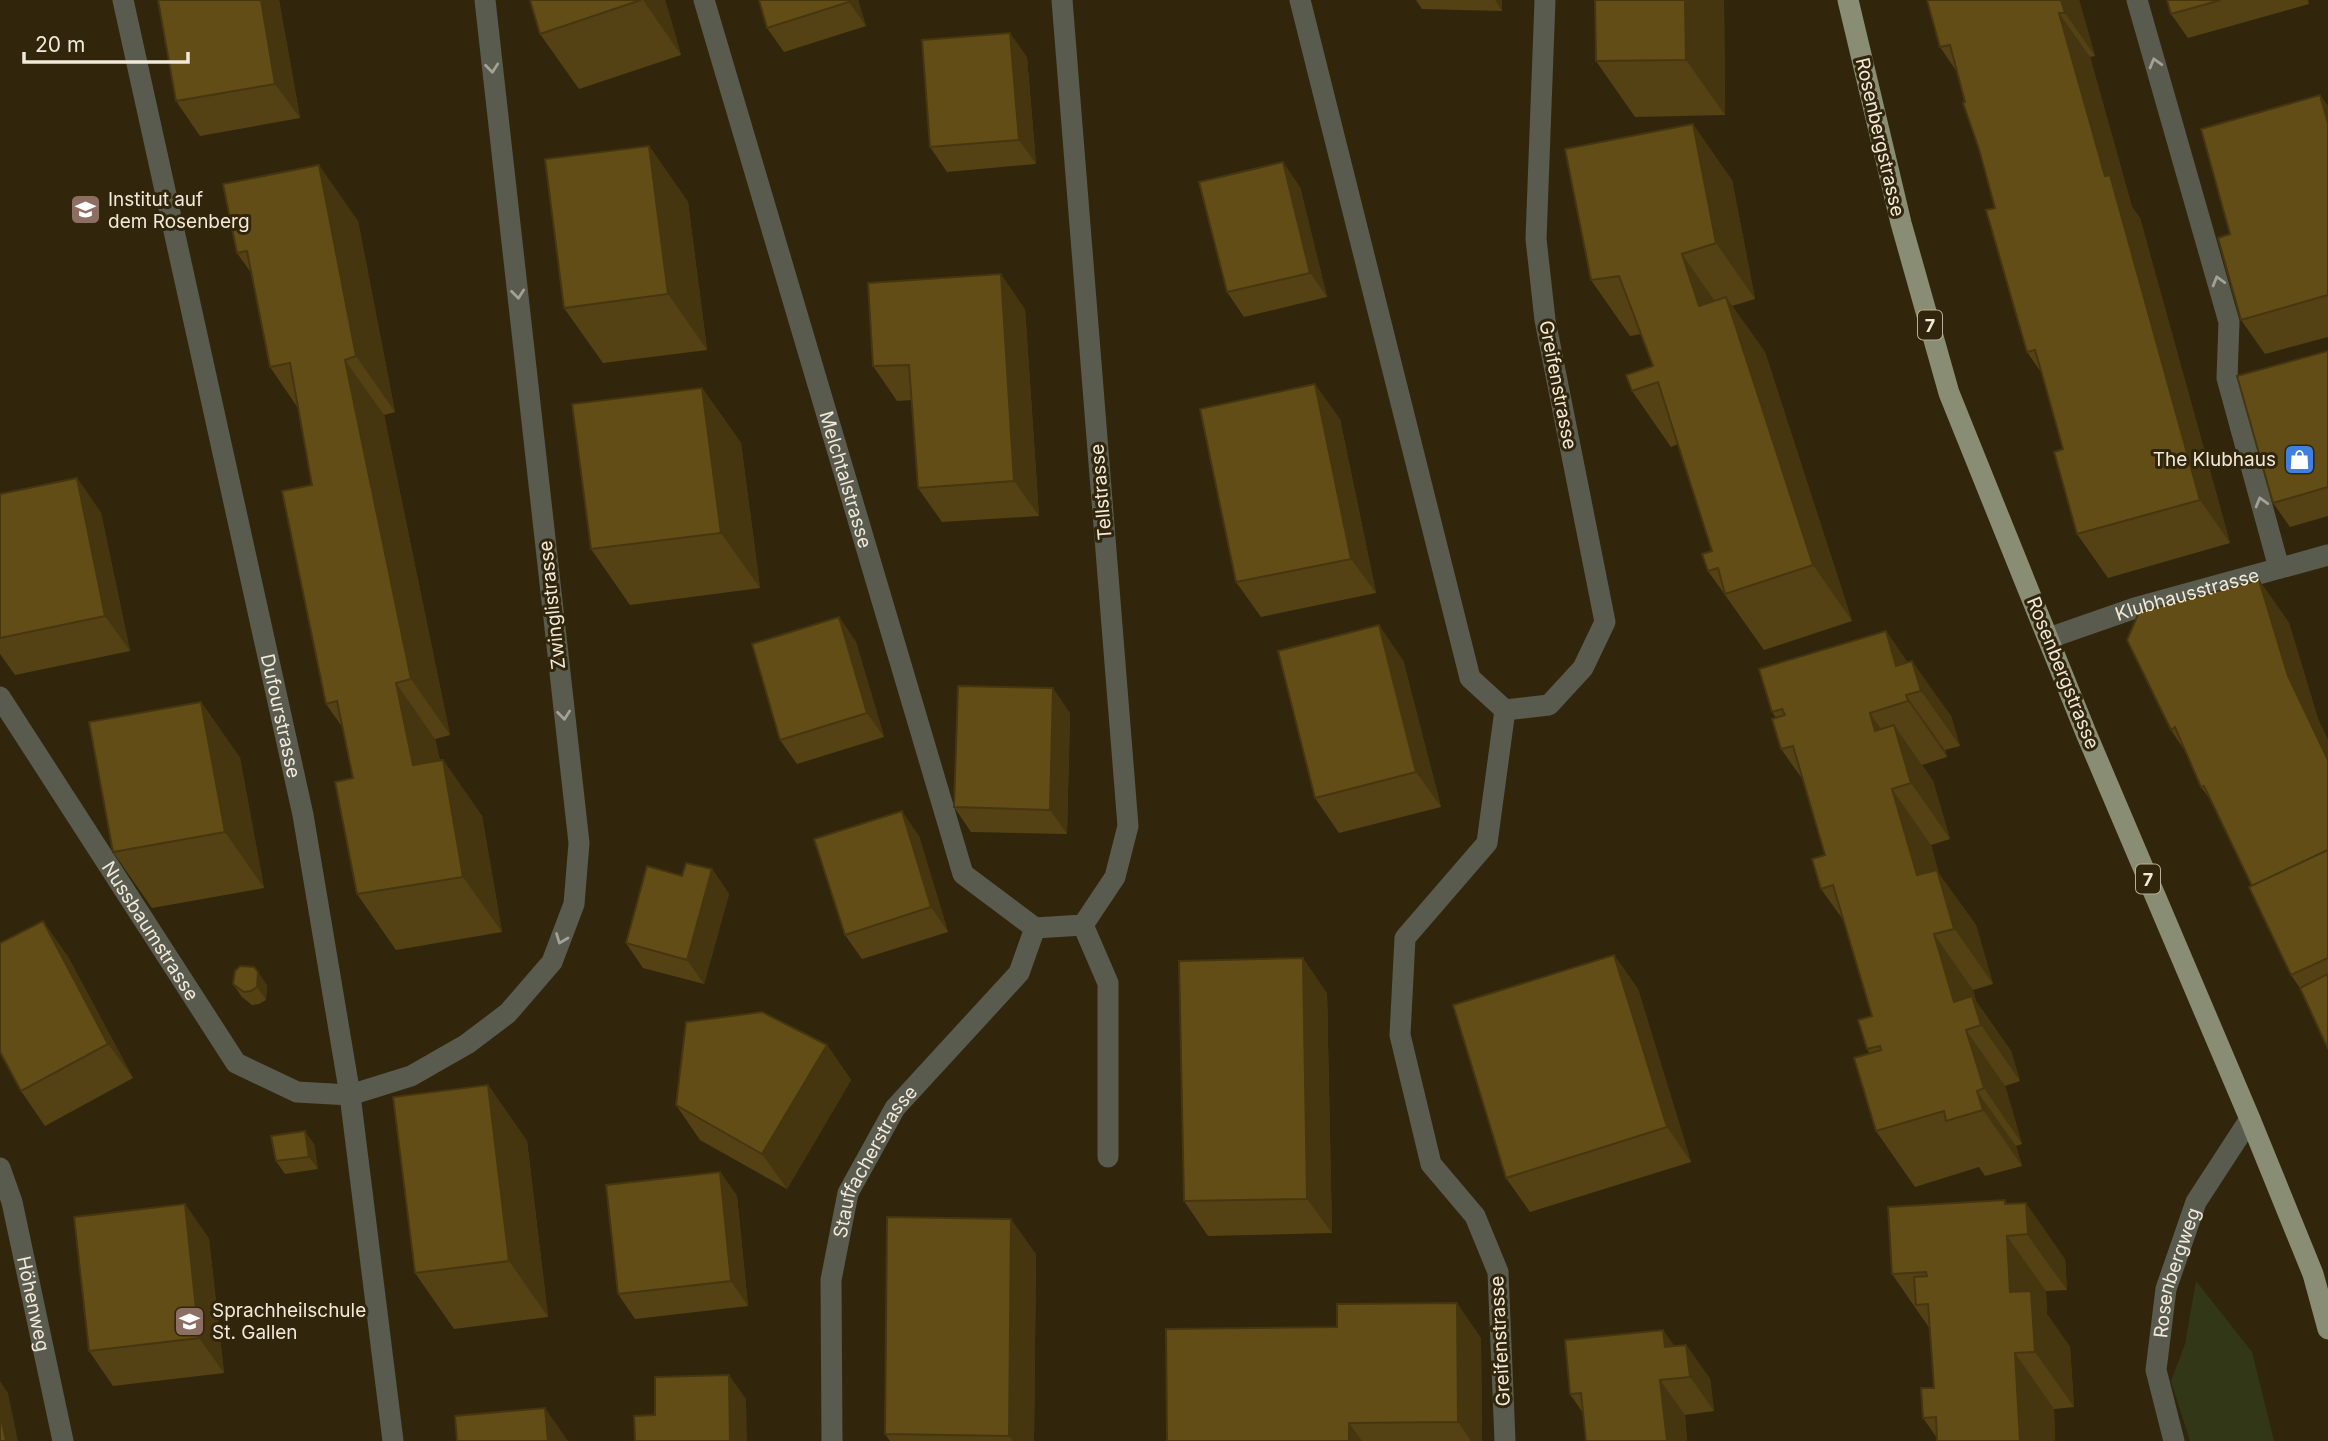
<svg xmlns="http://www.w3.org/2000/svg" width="2328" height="1441" viewBox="0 0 2328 1441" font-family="Inter,sans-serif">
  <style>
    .green { fill: #323817 }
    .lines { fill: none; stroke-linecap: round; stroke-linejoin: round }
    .lane { stroke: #585b4e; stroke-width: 21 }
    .street { stroke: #585b4e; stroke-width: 21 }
    .primary { stroke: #888d73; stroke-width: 21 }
    .wall { fill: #554214 }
    .shaded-wall { fill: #453610 }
    .building { fill: #634d17; stroke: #453610; stroke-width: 2 }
    .oneway { stroke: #a4a294 }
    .labels { text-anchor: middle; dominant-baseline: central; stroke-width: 6; stroke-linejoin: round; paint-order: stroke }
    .shield { fill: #31260b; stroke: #b7ae9c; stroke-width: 2 }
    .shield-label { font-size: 18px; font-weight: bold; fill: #f1e9da }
    .street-label { font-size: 19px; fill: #f1e9da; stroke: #31260b }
    .poi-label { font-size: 19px; fill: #f1e9da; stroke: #31260b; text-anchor: start }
  </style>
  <rect width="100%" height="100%" fill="#31260b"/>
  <path class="green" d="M 2196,1281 L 2252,1352 L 2274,1441 L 2190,1441 L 2171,1381 L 2185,1344 Z"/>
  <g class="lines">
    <g class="lane">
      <path d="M 2137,0 L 2229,322 L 2227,378 L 2279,568"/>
      <path d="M 1083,925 L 1108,983 L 1108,1157"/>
    </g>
    <g class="street">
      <path id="s1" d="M 123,0 L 303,815 L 350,1095 L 393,1441"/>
      <path id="s2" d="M 704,0 L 963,874 L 1035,928"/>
      <path d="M 1300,0 L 1470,678 L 1505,710 L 1549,705 L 1583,668 L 1605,622 L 1545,320 L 1536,239 L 1545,0"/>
      <path id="s3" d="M 2049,638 L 2135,608 L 2328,555"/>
      <path id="s4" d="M 0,697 L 236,1063 L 297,1092 L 350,1095 L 411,1076 L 467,1044 L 508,1013 L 552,962 L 574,904 L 579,843 L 485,0"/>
      <path d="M 1035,928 L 1083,925 L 1115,877 L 1128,826 L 1062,0"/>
      <path id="s5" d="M 0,1168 L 12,1202 L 63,1441"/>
      <path id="s6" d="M 832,1441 L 831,1280 L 848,1193 L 895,1108 L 1019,973 L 1035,928"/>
      <path d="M 1505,1441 L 1498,1272 L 1475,1216 L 1431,1164 L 1400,1035 L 1405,938 L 1487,843 L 1505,710"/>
      <path id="s7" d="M 2174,1441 L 2156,1370 L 2166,1289 L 2196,1202 L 2250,1119"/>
    </g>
    <path class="primary" d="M 1848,0 L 1901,223 L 1949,393 L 2086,733 L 2250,1119 L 2313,1274 L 2328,1329"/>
  </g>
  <g class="wall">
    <path d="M 158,0 L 279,0 L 300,118 L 200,136 L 176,101 Z"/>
    <path d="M 530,0 L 665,0 L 681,55 L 579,89 L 540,34 Z"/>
    <path d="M 759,0 L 858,0 L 866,26 L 784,52 L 767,28 Z"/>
    <path d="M 1416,0 L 1502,0 L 1502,11 L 1422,9 Z"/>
    <path d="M 1724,0 L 1725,115 L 1635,117 L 1596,61 Z"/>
    <path d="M 2079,0 L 2095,56 L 2090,57 L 2132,207 L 2140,218 L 2230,543 L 2108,578 L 2077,534 L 2063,449 L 2043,375 L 2027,352 L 1995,208 L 1957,72 L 1940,47 Z"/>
    <path d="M 2167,0 L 2308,0 L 2309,4 L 2188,38 L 2171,14 Z"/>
    <path d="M 1027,57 L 1036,164 L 947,172 L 930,147 Z"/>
    <path d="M 2320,95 L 2328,106 L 2328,337 L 2265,354 L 2241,320 L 2230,234 Z"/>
    <path d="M 649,146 L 688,202 L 707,350 L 603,363 L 564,308 Z"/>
    <path d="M 1732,180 L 1755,299 L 1732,306 L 1765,352 L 1852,621 L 1764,650 L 1708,571 L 1712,551 L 1678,444 L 1671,447 L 1632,391 L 1653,366 L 1641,334 L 1630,336 L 1591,280 Z"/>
    <path d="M 1300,187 L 1327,297 L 1244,317 L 1227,292 Z"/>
    <path d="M 358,221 L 395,412 L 384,415 L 450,735 L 435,739 L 440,761 L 443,760 L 482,816 L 502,932 L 396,950 L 357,894 L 353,778 L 343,728 L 326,704 L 312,485 L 298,408 L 270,367 L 252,274 L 237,253 Z"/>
    <path d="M 1025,309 L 1039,516 L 942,522 L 918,488 L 912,400 L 897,401 L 873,366 Z"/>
    <path d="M 2328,351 L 2328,516 L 2290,527 L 2273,503 Z"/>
    <path d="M 702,388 L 741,443 L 760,588 L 630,605 L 591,549 Z"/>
    <path d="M 1340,419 L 1376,593 L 1261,617 L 1236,582 Z"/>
    <path d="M 77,478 L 101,513 L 130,651 L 15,675 L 0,654 L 0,638 Z"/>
    <path d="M 2259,580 L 2289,623 L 2318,719 L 2328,740 L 2328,1049 L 2300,988 L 2291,975 L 2252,886 L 2214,805 L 2201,787 L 2185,751 L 2171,730 Z"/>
    <path d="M 839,617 L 856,642 L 884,737 L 797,764 L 780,740 Z"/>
    <path d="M 1886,631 L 1907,662 L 1951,716 L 1960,746 L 1945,750 L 1947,757 L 1922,765 L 1933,781 L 1950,839 L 1931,845 L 1939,874 L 1976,925 L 1993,984 L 1973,990 L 1976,1001 L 2011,1051 L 2020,1081 L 2005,1086 L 2022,1144 L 2016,1146 L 2022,1166 L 1985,1176 L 1979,1167 L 1915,1187 L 1876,1131 L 1870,1054 L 1867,1049 L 1872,1016 L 1844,921 L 1821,889 L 1825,855 L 1803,780 L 1781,749 L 1776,718 L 1772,712 Z"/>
    <path d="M 1403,660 L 1441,807 L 1339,833 L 1315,798 Z"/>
    <path d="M 201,702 L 240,758 L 264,888 L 152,908 L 113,852 Z"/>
    <path d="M 1070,713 L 1067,834 L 971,832 L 954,807 Z"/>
    <path d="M 919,836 L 948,932 L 862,959 L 845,935 Z"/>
    <path d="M 712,869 L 729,894 L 704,984 L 643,968 L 626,943 L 682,876 Z"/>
    <path d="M 67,955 L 133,1078 L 45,1126 L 21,1091 Z"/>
    <path d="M 1614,955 L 1638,989 L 1691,1162 L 1530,1212 L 1506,1178 Z"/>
    <path d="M 233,984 L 267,985 L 266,1000 L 259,1004 L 252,1005 L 242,997 Z"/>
    <path d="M 1327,993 L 1332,1233 L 1208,1236 L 1184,1201 Z"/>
    <path d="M 827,1045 L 851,1080 L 787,1189 L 700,1140 L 676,1105 Z"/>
    <path d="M 488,1085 L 527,1141 L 548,1317 L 454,1329 L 415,1273 Z"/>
    <path d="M 314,1144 L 318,1169 L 285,1174 L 276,1161 Z"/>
    <path d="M 720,1172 L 737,1196 L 748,1306 L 635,1319 L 618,1294 Z"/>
    <path d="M 185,1204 L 209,1239 L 224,1373 L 113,1386 L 89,1351 Z"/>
    <path d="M 2008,1204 L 2065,1259 L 2067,1290 L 2046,1291 L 2047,1314 L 2070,1347 L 2074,1407 L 2054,1409 L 2055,1441 L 1937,1441 L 1937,1438 L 1923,1418 L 1934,1388 L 1930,1329 L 1892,1274 Z"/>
    <path d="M 1036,1254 L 1034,1441 L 890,1441 L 885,1434 Z"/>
    <path d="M 1481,1338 L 1482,1441 L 1167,1441 Z"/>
    <path d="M 1686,1345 L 1710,1379 L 1714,1411 L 1685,1415 L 1687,1441 L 1586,1441 L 1583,1413 L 1570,1394 L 1675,1346 Z"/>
  </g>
  <g class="shaded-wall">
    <path d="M 261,0 L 279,0 L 300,118 L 275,84 Z"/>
    <path d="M 643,0 L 665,0 L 681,55 Z"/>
    <path d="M 848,0 L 858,0 L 866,26 L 849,2 Z"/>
    <path d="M 1495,0 L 1502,0 L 1502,11 Z"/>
    <path d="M 1685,0 L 1724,0 L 1725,115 L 1686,60 Z"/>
    <path d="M 2061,0 L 2079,0 L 2095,56 L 2065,13 Z"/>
    <path d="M 2059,13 L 2090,57 L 2132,207 L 2140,218 L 2230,543 L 2200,500 L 2105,176 Z"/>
    <path d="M 1010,33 L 1027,57 L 1036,164 L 1019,140 Z"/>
    <path d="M 2320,95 L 2328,106 L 2328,123 Z"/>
    <path d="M 1693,124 L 1732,180 L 1755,299 L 1716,243 Z"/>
    <path d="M 649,146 L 688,202 L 707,350 L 668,294 Z"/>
    <path d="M 1283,162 L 1300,187 L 1327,297 L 1310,273 Z"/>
    <path d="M 319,165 L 358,221 L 395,412 L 356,356 Z"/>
    <path d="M 1682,254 L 1721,310 L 1699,306 Z"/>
    <path d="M 1001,274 L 1025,309 L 1039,516 L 1014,481 Z"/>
    <path d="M 1726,297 L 1765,352 L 1852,621 L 1813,565 Z"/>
    <path d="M 345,360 L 384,415 L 450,735 L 411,679 Z"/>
    <path d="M 1315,384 L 1340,419 L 1376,593 L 1351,559 Z"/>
    <path d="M 702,388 L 741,443 L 760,588 L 721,533 Z"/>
    <path d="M 77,478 L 101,513 L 130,651 L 105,616 Z"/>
    <path d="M 2259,580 L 2289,623 L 2318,719 L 2328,740 L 2328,760 L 2288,676 Z"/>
    <path d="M 839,617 L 856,642 L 884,737 L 867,713 Z"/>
    <path d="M 1379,625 L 1403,660 L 1441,807 L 1416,772 Z"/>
    <path d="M 1886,631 L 1917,676 L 1912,661 L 1951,716 L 1960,746 L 1921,691 L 1896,666 Z"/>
    <path d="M 396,683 L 435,739 L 452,821 L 413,765 Z"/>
    <path d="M 1053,688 L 1070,713 L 1067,834 L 1050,810 Z"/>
    <path d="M 1906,695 L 1945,750 L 1947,757 L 1908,701 Z"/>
    <path d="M 201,702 L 240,758 L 264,888 L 225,832 Z"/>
    <path d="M 1870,713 L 1905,763 L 1894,725 L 1933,781 L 1950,839 L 1875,731 Z"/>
    <path d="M 443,760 L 482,816 L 502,932 L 463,877 Z"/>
    <path d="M 1892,789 L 1931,845 L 1939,874 L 1976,925 L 1993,984 L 1917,875 Z"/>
    <path d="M 902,811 L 919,836 L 948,932 L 931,907 Z"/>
    <path d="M 712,869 L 729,894 L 704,984 L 687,960 Z"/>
    <path d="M 43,921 L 67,955 L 133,1078 L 108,1044 Z"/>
    <path d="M 1934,934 L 1973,990 L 1976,1001 L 2011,1051 L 2020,1081 L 1981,1025 L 1954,1002 Z"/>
    <path d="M 1614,955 L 1638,989 L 1691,1162 L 1667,1127 Z"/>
    <path d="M 1303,958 L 1327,993 L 1332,1233 L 1307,1199 Z"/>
    <path d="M 258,972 L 267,985 L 266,1000 L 257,987 Z"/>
    <path d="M 1966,1030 L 2005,1086 L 2022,1144 L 1984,1088 Z"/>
    <path d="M 827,1045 L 851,1080 L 787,1189 L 762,1154 Z"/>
    <path d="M 488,1085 L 527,1141 L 548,1317 L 509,1261 Z"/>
    <path d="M 1977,1091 L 2016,1146 L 2022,1166 L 1983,1110 Z"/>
    <path d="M 305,1131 L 314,1144 L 318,1169 L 309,1157 Z"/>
    <path d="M 720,1172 L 737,1196 L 748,1306 L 731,1281 Z"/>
    <path d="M 2005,1200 L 2027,1232 L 2026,1203 L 2065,1259 L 2067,1290 L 2005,1204 Z"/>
    <path d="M 185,1204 L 209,1239 L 224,1373 L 199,1338 Z"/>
    <path d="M 1011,1219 L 1036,1254 L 1034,1441 L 1013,1441 L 1009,1436 Z"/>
    <path d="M 2007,1236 L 2046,1291 L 2047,1314 L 2070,1347 L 2074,1407 L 2035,1352 L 2010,1292 Z"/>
    <path d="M 1457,1303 L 1481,1338 L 1482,1441 L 1471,1441 L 1458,1422 Z"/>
    <path d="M 1663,1330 L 1688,1364 L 1665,1347 Z"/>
    <path d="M 1686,1345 L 1710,1379 L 1714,1411 L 1690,1377 Z"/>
    <path d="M 2015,1353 L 2054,1409 L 2055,1441 L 2020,1441 Z"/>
    <path d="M 729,1375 L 746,1399 L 747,1441 L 730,1441 Z"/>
    <path d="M 1660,1380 L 1685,1415 L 1687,1441 L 1667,1441 Z"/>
    <path d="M 0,1381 L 8,1393 L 18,1441 L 6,1441 L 0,1413 Z"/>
    <path d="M 545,1408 L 568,1441 L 548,1441 Z"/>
    <path d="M 1349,1423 L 1362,1441 L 1349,1441 Z"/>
  </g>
  <g class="building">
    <path d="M 158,0 L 261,0 L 275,84 L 176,101 Z"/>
    <path d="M 530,0 L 641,0 L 540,34 Z"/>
    <path d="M 759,0 L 848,0 L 849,2 L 767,28 Z"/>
    <path d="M 1595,0 L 1685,0 L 1686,60 L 1596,61 Z"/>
    <path d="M 1927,0 L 2061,0 L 2065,13 L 2059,13 L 2105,176 L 2110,175 L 2200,500 L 2077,534 L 2054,452 L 2063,449 L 2040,367 L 2035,350 L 2027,352 L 1986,210 L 1995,208 L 1979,149 L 1963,103 L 1965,102 L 1950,45 L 1940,47 Z"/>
    <path d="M 2167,0 L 2221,0 L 2171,14 Z"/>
    <path d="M 1010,33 L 1019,140 L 930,147 L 922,40 Z"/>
    <path d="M 2320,95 L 2328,123 L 2328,295 L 2241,320 L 2218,238 L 2230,234 L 2201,129 Z"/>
    <path d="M 1693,124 L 1716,243 L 1682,254 L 1699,306 L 1726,297 L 1813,565 L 1725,594 L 1718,568 L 1708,571 L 1702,554 L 1712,551 L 1658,382 L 1632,391 L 1626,375 L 1653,366 L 1619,276 L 1591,280 L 1565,149 Z"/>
    <path d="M 649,146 L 668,294 L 564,308 L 545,159 Z"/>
    <path d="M 1283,162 L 1310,273 L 1227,292 L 1199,182 Z"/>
    <path d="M 319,165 L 356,356 L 345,360 L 411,679 L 396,683 L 413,765 L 443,760 L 463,877 L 357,894 L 335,782 L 353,778 L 337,701 L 326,704 L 282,491 L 312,485 L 290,363 L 270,367 L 247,251 L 237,253 L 223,184 Z"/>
    <path d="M 1001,274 L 1014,481 L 918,488 L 909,365 L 873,366 L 868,283 Z"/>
    <path d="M 2328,351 L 2328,487 L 2273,503 L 2237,376 Z"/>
    <path d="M 1315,384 L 1351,559 L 1236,582 L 1200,409 Z"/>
    <path d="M 702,388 L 721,533 L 591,549 L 572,404 Z"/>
    <path d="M 77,478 L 105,616 L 0,638 L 0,494 Z"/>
    <path d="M 2259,580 L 2288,676 L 2328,760 L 2328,850 L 2252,886 L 2204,786 L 2201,787 L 2175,727 L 2171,730 L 2127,640 L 2139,612 Z"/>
    <path d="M 839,617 L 867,713 L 780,740 L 752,644 Z"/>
    <path d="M 1379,625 L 1416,772 L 1315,798 L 1278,651 Z"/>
    <path d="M 1886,631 L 1896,666 L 1912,661 L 1921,691 L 1906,695 L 1908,701 L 1870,713 L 1875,731 L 1894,725 L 1911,783 L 1892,789 L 1917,875 L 1937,870 L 1954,929 L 1934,934 L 1954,1002 L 1972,996 L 1981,1025 L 1966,1030 L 1984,1088 L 1977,1091 L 1983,1110 L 1946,1121 L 1944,1111 L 1876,1131 L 1854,1058 L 1881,1050 L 1880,1046 L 1867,1049 L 1858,1020 L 1872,1016 L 1833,885 L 1821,889 L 1812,859 L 1825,855 L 1793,746 L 1781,749 L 1772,719 L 1785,715 L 1782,709 L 1772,712 L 1759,669 Z"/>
    <path d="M 958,686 L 1053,688 L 1050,810 L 954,807 Z"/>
    <path d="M 201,702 L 225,832 L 113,852 L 89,722 Z"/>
    <path d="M 902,811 L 931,907 L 845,935 L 814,839 Z"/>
    <path d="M 2328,850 L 2328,958 L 2291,975 L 2249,887 Z"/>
    <path d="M 686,863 L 712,869 L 687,960 L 626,943 L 647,866 L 682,876 Z"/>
    <path d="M 43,921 L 108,1044 L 21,1091 L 0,1052 L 0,943 Z"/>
    <path d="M 1614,955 L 1667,1127 L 1506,1178 L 1453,1005 Z"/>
    <path d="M 1303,958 L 1307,1199 L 1184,1201 L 1179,961 Z"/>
    <path d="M 240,966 L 254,967 L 258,972 L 257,987 L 251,991 L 244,992 L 233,984 L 235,971 Z"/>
    <path d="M 2328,974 L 2328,1049 L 2300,988 Z"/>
    <path d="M 762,1012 L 827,1045 L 762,1154 L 676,1105 L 686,1022 Z"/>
    <path d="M 488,1085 L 509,1261 L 415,1273 L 393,1097 Z"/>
    <path d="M 305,1131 L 309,1157 L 276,1161 L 271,1136 Z"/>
    <path d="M 720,1172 L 731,1281 L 618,1294 L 606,1185 Z"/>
    <path d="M 2005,1200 L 2005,1204 L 2026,1203 L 2028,1234 L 2007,1236 L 2010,1292 L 2031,1291 L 2035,1352 L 2015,1353 L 2020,1441 L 2041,1439 L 2041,1441 L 1937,1441 L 1936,1417 L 1923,1418 L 1921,1388 L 1934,1388 L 1928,1304 L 1916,1305 L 1914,1277 L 1927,1276 L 1926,1272 L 1892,1274 L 1888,1207 Z"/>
    <path d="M 185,1204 L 199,1338 L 89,1351 L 74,1217 Z"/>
    <path d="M 887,1217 L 1011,1219 L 1009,1436 L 885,1434 Z"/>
    <path d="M 1457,1303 L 1458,1422 L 1349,1423 L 1349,1441 L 1167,1441 L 1166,1329 L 1337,1327 L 1337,1304 Z"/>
    <path d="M 1663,1330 L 1665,1347 L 1686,1345 L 1690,1377 L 1660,1380 L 1667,1441 L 1586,1441 L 1581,1393 L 1570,1394 L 1565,1340 Z"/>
    <path d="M 729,1375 L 730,1441 L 635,1441 L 634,1416 L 655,1415 L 655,1377 Z"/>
    <path d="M 545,1408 L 548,1441 L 457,1441 L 455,1416 Z"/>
    <path d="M 0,1413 L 6,1441 L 0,1441 Z"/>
  </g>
  <defs><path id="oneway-chevron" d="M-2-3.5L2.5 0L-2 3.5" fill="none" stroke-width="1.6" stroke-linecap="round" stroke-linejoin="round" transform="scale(1.75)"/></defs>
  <g class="oneway">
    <use href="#oneway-chevron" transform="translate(2155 63) rotate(-106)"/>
    <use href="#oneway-chevron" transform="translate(492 68) rotate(84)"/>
    <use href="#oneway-chevron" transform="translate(2218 281) rotate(-106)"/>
    <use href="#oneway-chevron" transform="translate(518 294) rotate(84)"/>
    <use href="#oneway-chevron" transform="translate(2261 502) rotate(-106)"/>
    <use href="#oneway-chevron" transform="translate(564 715) rotate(84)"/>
    <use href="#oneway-chevron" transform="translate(561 939) rotate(111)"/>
  </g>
  <defs>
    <symbol id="school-square" viewBox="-11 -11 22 22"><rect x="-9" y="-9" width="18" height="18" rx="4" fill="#8d6e63" stroke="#31260b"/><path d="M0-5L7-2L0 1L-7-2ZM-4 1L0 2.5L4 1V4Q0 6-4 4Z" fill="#fff"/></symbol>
    <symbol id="shop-square" viewBox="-11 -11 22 22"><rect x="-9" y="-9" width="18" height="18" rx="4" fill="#3f7fe0" stroke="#31260b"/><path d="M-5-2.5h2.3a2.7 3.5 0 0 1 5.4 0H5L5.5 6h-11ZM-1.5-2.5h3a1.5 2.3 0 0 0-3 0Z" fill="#fff"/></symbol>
  </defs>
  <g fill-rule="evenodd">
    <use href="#school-square" x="68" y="192" width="35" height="35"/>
    <use href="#shop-square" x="2282" y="442" width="35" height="35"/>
    <use href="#school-square" x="172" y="1304" width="35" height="35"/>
  </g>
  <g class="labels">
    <g class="shield">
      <rect x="1918" y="310.5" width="24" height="29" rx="5"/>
      <rect x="2136" y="864.5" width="24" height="29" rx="5"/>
    </g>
    <g class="shield-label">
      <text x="1930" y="325">7</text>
      <text x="2148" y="879">7</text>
    </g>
    <g class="street-label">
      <text transform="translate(1880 137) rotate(77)">Rosenbergstrasse</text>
      <text transform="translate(1558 385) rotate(79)">Greifenstrasse</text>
      <text stroke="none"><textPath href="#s2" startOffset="500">Melchtalstrasse</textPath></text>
      <text transform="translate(1101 492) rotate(-95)">Tellstrasse</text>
      <text stroke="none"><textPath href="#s3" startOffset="145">Klubhausstrasse</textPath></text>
      <text transform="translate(552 605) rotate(-96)">Zwinglistrasse</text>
      <text transform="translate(2063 673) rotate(68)">Rosenbergstrasse</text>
      <text stroke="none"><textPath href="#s1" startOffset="733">Dufourstrasse</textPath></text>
      <text stroke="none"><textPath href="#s4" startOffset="278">Nussbaumstrasse</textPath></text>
      <text stroke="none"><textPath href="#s6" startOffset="289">Stauffacherstrasse</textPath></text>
      <text stroke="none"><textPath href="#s7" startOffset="173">Rosenbergweg</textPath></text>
      <text stroke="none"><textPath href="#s5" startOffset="140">Höhenweg</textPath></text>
      <text transform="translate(1500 1341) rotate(-93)">Greifenstrasse</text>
    </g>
    <g class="poi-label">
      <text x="108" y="199">Institut auf<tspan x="108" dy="22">dem Rosenberg</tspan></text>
      <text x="2276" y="459" text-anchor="end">The Klubhaus</text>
      <text x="212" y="1310">Sprachheilschule<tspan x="212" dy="22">St. Gallen</tspan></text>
    </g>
  </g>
  <path d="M24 52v10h164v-10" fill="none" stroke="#f1e9da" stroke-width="3.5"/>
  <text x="35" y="52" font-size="21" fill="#f1e9da" stroke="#31260b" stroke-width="5" paint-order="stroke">20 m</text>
</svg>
